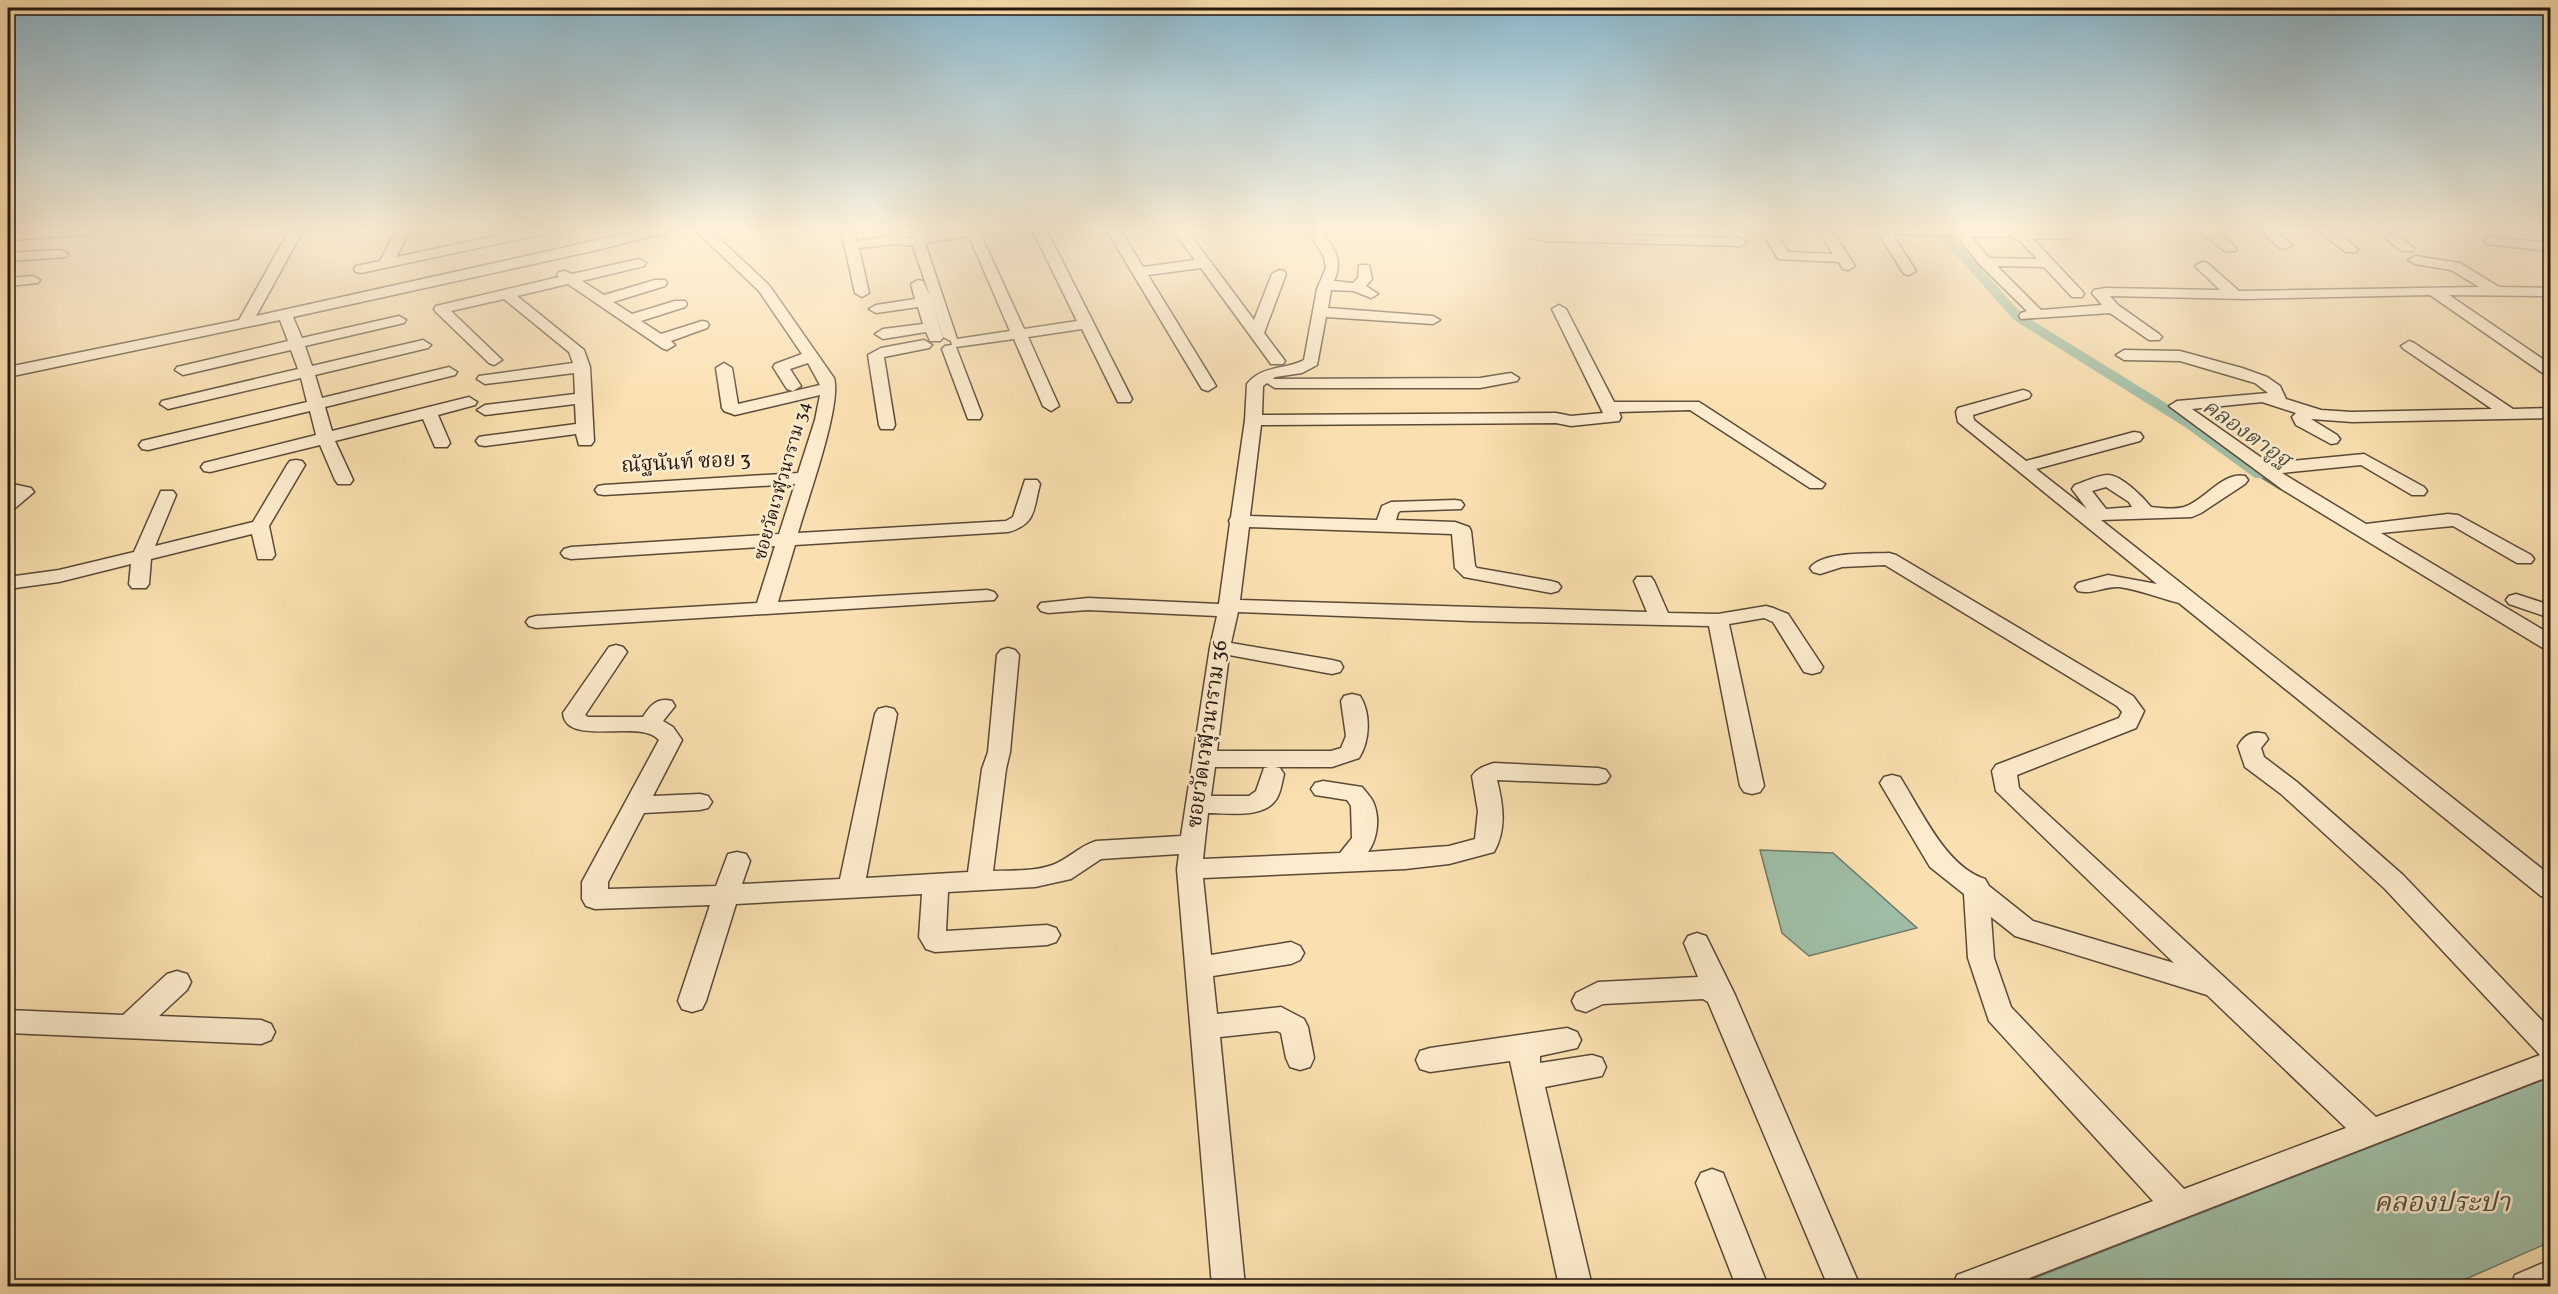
<svg xmlns="http://www.w3.org/2000/svg" width="2558" height="1294" viewBox="0 0 2558 1294" font-family="Vollkorn,'Noto Serif Thai',serif">
  <style>
    .water { fill: #9fbea6; stroke: #6e7b6a; stroke-width: 1.5 }
    .lines { fill: none; stroke-linecap: round; stroke-linejoin: round }
    .stream { stroke: #6e7b6a; stroke-width: 4.5 }
    .canal { fill: #9fbea6; fill-rule: evenodd }
    .minor-casing { stroke: #5a4937; stroke-width: 3 }
    .minor { fill: #fcebcc; fill-rule: evenodd }
    .labels { text-anchor: middle; dominant-baseline: central; stroke-width: 5; stroke-linejoin: round; paint-order: stroke }
    .far-street-label { font-size: 18px; fill: #24170f; stroke: #fcebcc }
    .street-label { font-size: 21px; fill: #24170f; stroke: #fcebcc }
    .water-label { font-size: 22px; font-style: italic; fill: #4f5144; stroke: #fcebcc }
    .near-water-label { font-size: 27px; font-style: italic; fill: #4f5144; stroke: #fcebcc }
  </style>
  <rect width="100%" height="100%" fill="#fae0b0"/>
  <filter id="stains"><feTurbulence type="fractalNoise" baseFrequency=".00333" numOctaves="4"/><feColorMatrix values="0 0 0 0 .2 0 0 0 0 .09 0 0 0 0 .02 0 0 0 .5 -.17"/></filter>
  <radialGradient id="worn" r=".72"><stop offset=".6" stop-color="#630" stop-opacity="0"/><stop offset="1" stop-color="#630" stop-opacity=".3"/></radialGradient>
  <g class="water">
    <path d="M 1760,850 L 1833,853 L 1917,928 L 1809,956 L 1782,933 Z"/>
    <path d="M 2550,1077 L 2550,1242 L 2450,1286 L 2014,1286 Z"/>
  </g>
  <g class="lines">
    <path class="stream" d="M 2260,475 L 2281,488"/>
    <path class="canal" d="M 1933,229 L 1945,229 L 2022,314 L 2195,421 L 2265,472 L 2268,475 L 2265,478 L 2255,478 L 2185,427 L 2014,320 Z"/>
    <defs>
      <g id="minor">
        <path d="M 54,229 L 89,229 L 91,231 L 84,235 L 8,240 L 8,232 Z"/>
        <path d="M 290,229 L 304,229 L 256,316 L 648,229 L 671,229 L 669,232 L 597,250 L 293,317 L 302,338 L 399,316 L 406,320 L 404,323 L 305,346 L 312,366 L 423,340 L 431,345 L 428,348 L 315,375 L 322,398 L 449,367 L 457,372 L 455,375 L 325,407 L 332,431 L 469,397 L 477,402 L 475,405 L 438,415 L 450,443 L 447,447 L 435,447 L 423,419 L 335,441 L 353,480 L 350,484 L 338,484 L 335,480 L 320,445 L 210,472 L 204,471 L 201,467 L 204,463 L 316,435 L 310,411 L 148,450 L 142,449 L 139,445 L 142,441 L 307,402 L 301,378 L 168,409 L 160,404 L 162,401 L 298,369 L 291,350 L 183,375 L 175,370 L 177,367 L 288,341 L 280,320 L 8,377 L 8,367 L 239,320 Z"/>
        <path d="M 397,229 L 411,229 L 396,257 L 529,229 L 555,229 L 548,233 L 361,273 L 356,272 L 354,269 L 356,266 L 380,261 Z"/>
        <path d="M 694,229 L 709,229 L 769,285 L 834,378 C 842,405 807,501 798,533 L 1006,521 L 1013,517 L 1025,480 L 1037,480 L 1040,484 C 1033,509 1037,524 1008,532 L 795,545 L 778,602 L 987,590 L 994,592 L 997,596 L 994,600 L 536,628 L 529,626 L 526,622 L 529,618 L 536,616 L 757,603 L 775,546 L 571,559 L 564,557 L 561,553 L 564,549 L 571,547 L 779,534 L 795,484 L 604,495 L 598,494 L 595,490 L 598,486 L 604,485 L 798,473 L 815,420 L 820,395 L 735,415 L 724,411 L 722,408 L 716,368 L 724,363 L 732,368 L 738,404 L 820,385 L 808,363 L 790,369 L 801,386 L 793,391 L 787,389 L 773,367 L 775,364 L 802,354 L 759,291 Z"/>
        <path d="M 841,229 L 855,229 L 857,241 L 892,236 L 896,231 L 908,229 L 918,229 L 928,233 L 964,229 L 1009,229 L 1002,233 L 981,235 L 1024,329 L 1077,321 L 1032,229 L 1046,229 L 1132,399 L 1130,402 L 1118,402 L 1082,329 L 1028,337 L 1059,406 L 1051,411 L 1043,406 L 1014,339 L 956,347 L 982,415 L 980,419 L 968,419 L 942,349 L 945,346 L 952,345 L 951,341 L 943,337 L 933,305 L 943,338 L 940,341 L 930,341 L 926,332 L 883,339 L 875,334 L 883,329 L 923,324 L 918,307 L 876,313 L 869,309 L 876,305 L 915,299 L 911,284 L 918,280 L 923,281 L 930,296 L 913,246 L 896,244 L 859,248 L 869,293 L 862,297 L 855,293 ZM 914,236 L 917,237 L 905,238 L 905,237 ZM 969,236 L 1010,331 L 957,339 L 925,243 Z"/>
        <path d="M 1106,229 L 1120,229 L 1143,267 L 1195,260 L 1172,229 L 1186,229 L 1254,320 L 1272,274 L 1279,270 L 1284,271 L 1286,274 L 1264,333 L 1285,361 L 1283,364 L 1271,364 L 1201,268 L 1148,275 L 1216,386 L 1208,391 L 1202,389 Z"/>
        <path d="M 1307,229 L 1321,229 C 1333,249 1344,257 1334,281 L 1353,283 L 1358,278 L 1359,265 L 1369,265 L 1372,279 L 1366,286 L 1378,294 L 1371,298 L 1354,291 L 1331,290 L 1328,308 L 1433,316 L 1440,320 L 1433,324 L 1326,317 L 1317,365 L 1302,373 L 1275,377 L 1273,379 L 1480,378 L 1511,373 L 1519,378 L 1517,381 L 1480,388 L 1275,388 L 1267,383 L 1263,386 L 1262,415 L 1556,413 L 1571,416 L 1603,413 L 1552,309 L 1559,305 L 1566,309 L 1614,402 L 1699,402 L 1825,484 L 1822,488 L 1810,488 L 1690,410 L 1619,412 L 1621,417 L 1619,421 L 1571,426 L 1556,423 L 1261,425 L 1250,516 L 1377,520 L 1382,506 L 1391,502 L 1455,500 L 1461,501 L 1464,505 L 1461,509 L 1400,511 L 1398,513 L 1396,520 L 1455,522 L 1469,527 L 1471,531 L 1475,566 L 1477,568 L 1551,581 L 1558,583 L 1561,587 L 1558,591 L 1551,593 L 1464,577 L 1455,568 L 1452,534 L 1249,527 L 1240,600 L 1647,612 L 1634,581 L 1637,577 L 1651,577 L 1654,581 L 1668,613 L 1718,614 L 1766,606 L 1773,608 L 1788,614 L 1823,667 L 1820,672 L 1812,674 L 1804,672 L 1773,622 L 1764,618 L 1729,624 L 1764,786 L 1760,792 L 1752,794 L 1744,792 L 1740,786 L 1709,626 L 1471,621 L 1238,612 L 1231,643 L 1332,660 L 1340,662 L 1343,667 L 1340,672 L 1332,674 L 1229,655 L 1217,751 L 1331,751 L 1341,748 L 1346,736 L 1341,701 L 1344,696 L 1352,694 L 1360,696 C 1371,713 1370,741 1359,758 L 1332,767 L 1275,767 L 1280,768 L 1284,774 C 1282,782 1281,791 1277,798 C 1265,819 1229,813 1208,813 L 1203,859 L 1340,853 L 1352,838 L 1351,806 L 1347,800 L 1315,795 L 1311,789 L 1315,783 L 1323,781 L 1362,787 C 1366,792 1372,798 1374,804 C 1380,819 1377,840 1368,852 L 1449,846 L 1475,839 L 1478,811 L 1472,776 C 1477,768 1485,766 1494,763 L 1598,768 L 1606,770 L 1610,776 L 1606,782 L 1598,784 L 1497,780 C 1503,804 1507,829 1494,852 L 1449,864 L 1405,869 L 1203,878 L 1211,955 L 1291,942 L 1300,946 L 1304,953 L 1300,960 L 1291,964 L 1213,976 L 1217,1014 L 1281,1007 L 1304,1019 L 1308,1027 L 1314,1058 L 1310,1067 L 1300,1070 L 1290,1067 L 1286,1058 L 1281,1033 L 1277,1031 L 1220,1037 L 1245,1286 L 1212,1286 L 1177,869 L 1179,854 L 1101,859 L 1071,879 L 1035,887 L 948,892 L 946,931 L 1047,925 L 1056,928 L 1060,935 L 1056,942 L 1047,945 L 935,952 L 926,949 L 919,937 L 922,894 L 736,904 L 706,1001 L 702,1009 L 692,1012 L 682,1009 L 678,1001 L 710,905 L 595,909 L 586,906 L 582,899 L 582,882 L 659,740 C 641,718 566,748 563,713 L 609,647 L 616,645 L 623,647 L 627,652 L 585,715 L 588,717 L 643,717 C 650,705 658,697 672,701 L 675,706 L 663,721 L 673,727 L 682,740 L 653,796 L 700,794 L 708,796 L 712,802 L 708,808 L 700,810 L 644,813 L 608,882 L 608,889 L 716,886 L 728,854 L 737,852 L 746,854 L 750,861 L 742,884 L 840,879 L 875,714 L 878,709 L 886,707 L 894,709 L 897,714 L 866,878 L 968,872 L 982,769 L 988,752 L 997,655 L 1001,650 L 1008,648 L 1015,650 L 1019,655 L 1010,752 L 1006,769 L 993,871 C 1013,870 1036,872 1055,864 C 1069,858 1080,846 1096,841 L 1181,836 L 1210,647 L 1217,616 L 1088,610 L 1048,613 L 1041,611 L 1038,607 L 1041,603 L 1088,598 L 1219,604 L 1230,523 L 1229,521 L 1231,517 L 1245,420 L 1247,384 C 1262,365 1285,370 1304,360 L 1317,289 L 1326,268 L 1324,257 ZM 1215,767 L 1269,767 L 1264,768 L 1256,791 L 1249,796 L 1211,796 Z"/>
        <path d="M 1521,229 L 1535,229 L 1547,233 L 1740,238 L 1747,242 L 1740,246 L 1547,241 L 1526,237 Z"/>
        <path d="M 1761,229 L 1775,229 L 1788,252 L 1833,254 L 1817,229 L 1831,229 L 1855,266 L 1848,270 L 1843,269 L 1839,262 L 1778,259 Z"/>
        <path d="M 1848,229 L 2025,229 L 2070,232 L 2072,235 L 2070,238 L 2065,239 L 2032,238 L 2082,291 L 2084,294 L 2082,297 L 2072,297 L 2044,267 L 1997,266 L 2041,310 L 2102,305 L 2092,293 L 2094,290 L 2105,288 L 2220,290 L 2195,266 L 2202,262 L 2207,263 L 2239,291 L 2479,287 L 2451,270 L 2415,264 L 2408,260 L 2415,256 L 2460,263 L 2499,287 L 2550,288 L 2550,296 L 2449,295 L 2550,364 L 2550,376 L 2544,374 L 2430,295 L 2245,299 L 2110,296 L 2118,305 L 2159,334 L 2162,337 L 2159,340 L 2149,340 L 2110,313 L 2021,319 L 2019,316 L 2021,313 L 2027,311 L 1980,265 L 1958,238 L 1960,236 L 1892,234 L 1916,271 L 1909,275 L 1904,274 L 1879,234 L 1855,233 ZM 1970,236 L 2011,237 L 2019,240 L 2037,259 L 1989,258 Z"/>
        <path d="M 2197,229 L 2212,229 L 2237,248 L 2235,251 L 2225,251 Z"/>
        <path d="M 2258,229 L 2273,229 L 2292,245 L 2285,249 L 2280,248 Z"/>
        <path d="M 2316,229 L 2332,229 L 2358,249 L 2356,252 L 2346,252 Z"/>
        <path d="M 2373,229 L 2389,229 L 2414,248 L 2412,251 L 2402,251 Z"/>
        <path d="M 2491,237 L 2550,243 L 2550,251 L 2486,244 L 2484,241 Z"/>
        <path d="M 61,250 L 68,254 L 66,257 L 8,261 L 8,253 Z"/>
        <path d="M 639,259 L 646,263 L 644,266 L 582,281 L 604,295 L 655,280 L 665,280 L 667,283 L 665,286 L 613,302 L 632,314 L 675,301 L 685,301 L 687,304 L 685,307 L 641,321 L 661,334 L 702,321 L 707,322 L 709,325 L 707,328 L 671,341 L 675,345 L 667,350 L 662,348 L 568,284 L 517,296 L 584,350 L 590,367 L 594,441 L 591,445 L 579,445 L 576,434 L 485,446 L 479,445 L 476,441 L 479,437 L 485,436 L 576,424 L 575,404 L 485,415 L 477,410 L 485,405 L 575,394 L 574,373 L 485,384 L 477,379 L 479,376 L 573,363 L 569,352 L 504,299 L 451,311 L 499,357 L 502,360 L 494,365 L 489,363 L 436,312 L 434,309 L 436,306 L 559,277 L 557,275 L 559,272 L 564,271 L 572,274 Z"/>
        <path d="M 33,276 L 40,280 L 38,283 L 8,286 L 8,278 Z"/>
        <path d="M 924,340 L 932,345 L 929,348 L 884,357 L 895,425 L 893,429 L 881,429 L 879,425 L 868,355 L 881,348 Z"/>
        <path d="M 2409,341 L 2414,343 L 2513,409 L 2550,408 L 2550,418 L 2352,422 L 2311,419 L 2337,435 L 2340,439 L 2337,443 L 2331,444 L 2296,425 L 2292,417 L 2296,413 L 2262,402 L 2192,409 L 2269,463 L 2364,454 L 2424,487 L 2427,491 L 2424,495 L 2412,495 L 2361,465 L 2282,473 L 2366,524 L 2448,514 L 2458,515 L 2531,555 L 2534,559 L 2531,563 L 2517,563 L 2453,526 L 2381,533 L 2550,634 L 2550,649 L 2543,648 L 2283,490 L 2169,406 L 2177,401 L 2268,393 L 2255,383 L 2180,361 L 2124,360 L 2116,355 L 2124,350 L 2180,351 L 2242,368 L 2267,377 L 2280,386 L 2286,399 L 2321,410 L 2352,412 L 2492,409 L 2404,349 L 2401,346 Z"/>
        <path d="M 2023,390 L 2029,392 L 2031,395 L 2029,398 L 1973,415 L 1974,420 L 2026,461 L 2134,432 L 2140,433 L 2143,437 L 2140,441 L 2036,469 L 2087,509 L 2072,489 L 2075,485 C 2084,482 2098,475 2108,475 C 2121,475 2143,497 2151,507 C 2161,508 2173,510 2184,507 C 2204,501 2223,471 2245,476 L 2248,480 L 2245,484 L 2201,513 L 2192,517 L 2101,520 L 2550,875 L 2550,898 L 2541,896 L 2179,603 C 2159,598 2140,590 2119,587 C 2105,586 2092,595 2078,591 L 2075,587 L 2078,583 L 2108,575 L 2157,584 L 1958,422 L 1956,412 L 1958,408 ZM 2106,487 L 2129,502 L 2132,507 L 2106,509 L 2092,491 Z"/>
        <path d="M 296,460 L 302,461 L 305,465 L 269,526 L 275,555 L 272,559 L 258,559 L 252,534 L 151,559 L 149,584 L 146,588 L 132,588 L 129,584 L 131,564 L 59,582 L 8,589 L 8,577 L 59,570 L 134,552 L 161,491 L 173,491 L 176,495 L 155,546 L 253,522 L 287,465 L 290,461 Z"/>
        <path d="M 8,483 L 31,488 L 34,492 L 14,509 L 8,510 L 8,497 L 11,494 L 8,493 Z"/>
        <path d="M 1889,553 L 1896,555 L 2133,696 L 2144,711 L 2136,728 L 2017,775 L 2019,788 L 2376,1117 L 2540,1055 L 2385,889 L 2281,794 L 2245,767 L 2238,746 C 2244,735 2253,730 2265,734 L 2268,739 L 2261,748 L 2264,757 L 2297,782 L 2403,875 L 2550,1029 L 2550,1076 L 2009,1286 L 1953,1286 L 1957,1275 L 2153,1201 L 1989,1021 L 1968,958 L 1964,894 L 1930,867 L 1880,783 L 1884,777 L 1892,775 L 1900,777 C 1921,810 1946,867 1985,879 L 1989,886 L 2033,921 L 2174,963 L 1996,791 L 1992,771 L 1996,765 L 2119,718 L 2122,712 L 2117,706 L 1885,565 L 1842,567 L 1820,574 L 1813,572 L 1810,568 C 1822,551 1870,554 1889,553 ZM 1991,917 L 2015,936 L 2207,995 L 2346,1128 L 2184,1189 L 2011,1007 L 1994,958 Z"/>
        <path d="M 2516,594 L 2550,605 L 2550,618 L 2509,604 L 2506,600 L 2509,596 Z"/>
        <path d="M 1697,933 L 1706,936 L 1735,995 L 1860,1286 L 1828,1286 L 1708,1002 L 1703,999 L 1603,1004 L 1586,1012 L 1576,1009 L 1572,1001 L 1576,993 L 1598,982 L 1698,977 L 1684,943 L 1688,936 Z"/>
        <path d="M 177,971 L 187,974 L 191,982 L 187,990 L 159,1016 L 261,1020 L 271,1024 L 275,1032 L 271,1040 L 261,1044 L 8,1033 L 8,1010 L 123,1015 L 167,974 Z"/>
        <path d="M 1567,1028 L 1577,1032 L 1581,1040 L 1577,1048 L 1540,1056 L 1540,1063 L 1592,1055 L 1602,1058 L 1606,1067 L 1602,1076 L 1545,1087 L 1592,1286 L 1559,1286 L 1510,1061 L 1430,1072 L 1420,1069 L 1416,1060 L 1420,1051 L 1430,1048 Z"/>
        <path d="M 1712,1169 L 1723,1173 L 1768,1286 L 1736,1286 L 1696,1183 L 1701,1173 Z"/>
        <path d="M 2550,1260 L 2550,1286 L 2511,1286 L 2515,1275 Z"/>
      </g>
    </defs>
    <use href="#minor" class="minor-casing"/>
    <use href="#minor" class="minor"/>
  </g>
  <linearGradient id="sky" x2="0" y2="1"><stop stop-color="#8bb8ce"/><stop offset="0.56" stop-color="#fdf1db"/><stop offset="1" stop-color="#fdf1db" stop-opacity="0"/></linearGradient>
  <rect width="2558" height="410" fill="url(#sky)"/>
  <g class="labels">
    <g class="far-street-label">
      <text transform="translate(783 481) rotate(-74)">ซอยวัดเวฬุวนาราม 34</text>
    </g>
    <g class="street-label">
      <text transform="translate(686 463) rotate(-3)">ณัฐนันท์ ซอย 3</text>
      <text transform="translate(1208 734) rotate(-82)">ซอยวัดเวฬุวนาราม 36</text>
    </g>
    <g class="water-label">
      <text transform="translate(2246 434) rotate(35)">คลองตาอูฐ</text>
    </g>
    <g class="near-water-label">
      <text x="2442" y="1204">คลองประปา</text>
    </g>
  </g>
  <rect width="2558" height="1294" fill="none" stroke="#fae0b0" stroke-width="30"/>
  <rect x="9" y="9" width="2540" height="1276" fill="none" stroke="#24170f" stroke-width="3"/>
  <rect x="15" y="15" width="2528" height="1264" fill="none" stroke="#24170f" stroke-width="1.5"/>
  <rect width="100%" height="100%" filter="url(#stains)"/>
  <rect width="100%" height="100%" fill="url(#worn)"/>
</svg>
